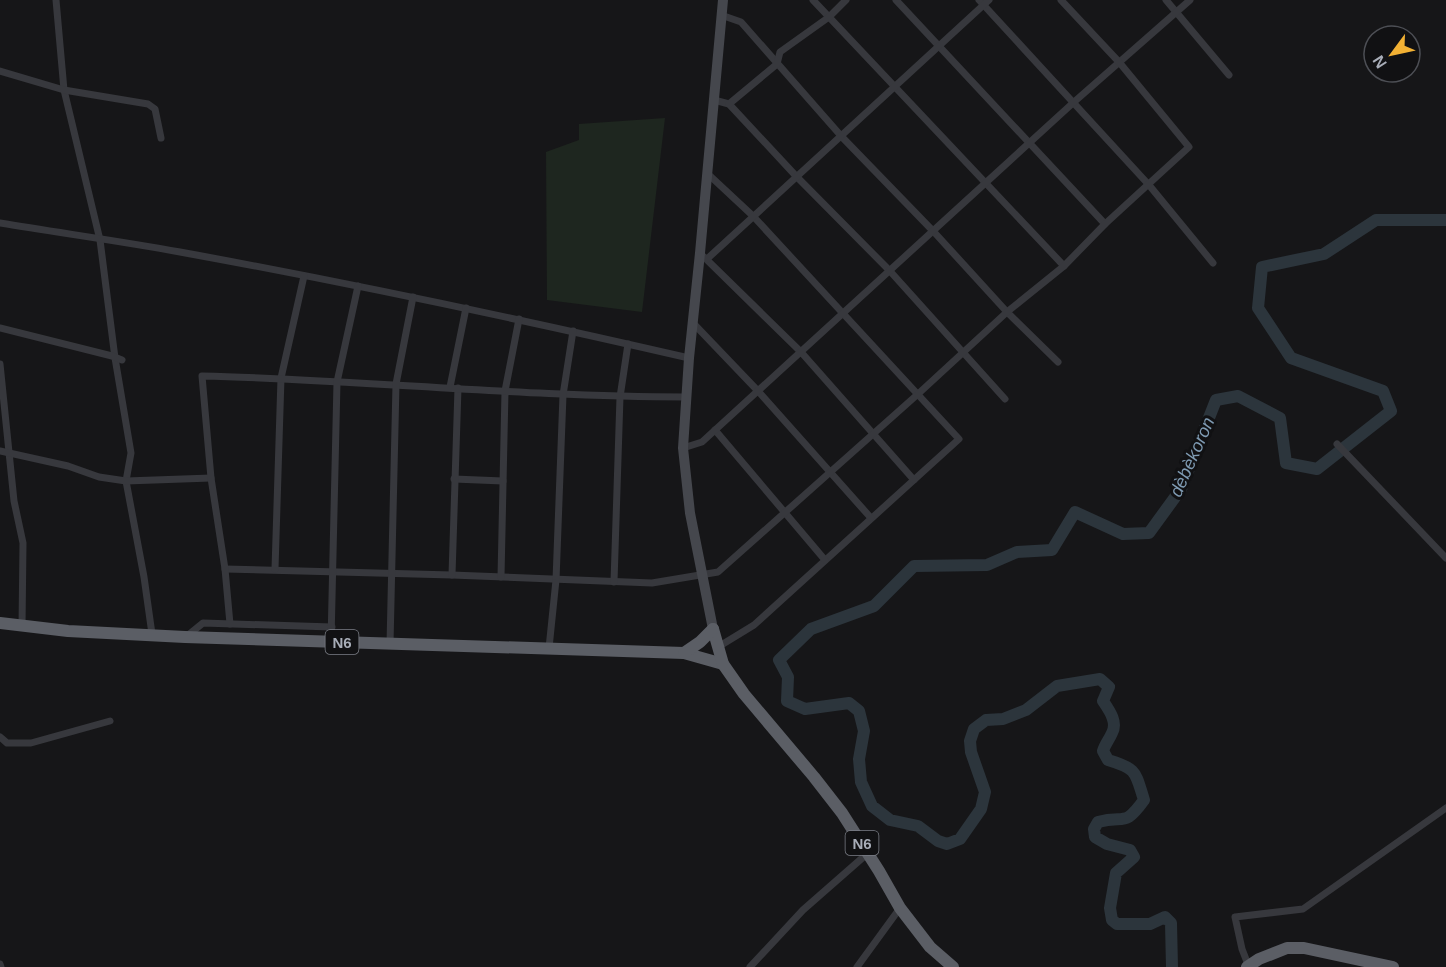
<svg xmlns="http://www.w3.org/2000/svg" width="1446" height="967" viewBox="0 0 1446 967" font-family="Arial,sans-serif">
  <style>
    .green { fill: #1e261f }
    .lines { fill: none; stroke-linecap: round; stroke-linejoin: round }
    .river { stroke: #2c353c; stroke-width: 12 }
    .minor { stroke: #37383d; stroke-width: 7 }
    .secondary { stroke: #45474d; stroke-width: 10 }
    .trunk { stroke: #5b5e65; stroke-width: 12 }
    .labels { text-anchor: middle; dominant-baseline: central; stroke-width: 6; stroke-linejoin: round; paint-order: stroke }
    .shield { fill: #111113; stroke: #7b7e86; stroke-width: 1.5 }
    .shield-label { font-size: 15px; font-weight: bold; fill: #a8adb8 }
    .water-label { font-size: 18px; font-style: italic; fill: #7f9bb3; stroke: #111113 }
  </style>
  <rect width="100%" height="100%" fill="#161618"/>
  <path class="green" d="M 665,118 L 642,312 L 547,300 L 546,152 L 579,140 L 579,124 Z"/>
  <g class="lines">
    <path class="river" d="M 1172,967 L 1171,923 L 1165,917 L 1150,924 L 1117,924 L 1112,920 L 1110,908 L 1116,873 L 1134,857 L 1130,850 L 1107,844 L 1095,837 L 1094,829 L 1098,822 C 1125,814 1123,829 1144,800 C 1135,772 1138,769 1108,760 L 1103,751 C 1105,744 1109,740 1112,733 C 1118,722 1109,710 1103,701 L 1109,687 L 1100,679 L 1057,686 L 1026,710 L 1003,719 L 986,720 L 974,729 L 970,741 L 971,752 L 985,792 L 981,809 L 960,839 L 947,844 L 938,841 L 918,826 L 890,820 L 872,806 L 861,782 L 859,759 L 864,731 L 859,711 L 849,703 L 805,709 L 787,701 L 788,677 L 779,660 L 811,629 L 874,606 L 914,566 L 987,565 L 1017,552 L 1052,550 L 1075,512 L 1123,534 L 1149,533 L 1181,489 L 1216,400 L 1238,396 L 1280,418 L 1286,463 L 1317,469 L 1391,411 L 1383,391 L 1291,358 L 1258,308 L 1262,267 L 1324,254 L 1376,220 L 1446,220"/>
    <g class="minor">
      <path d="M 56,0 L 64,90 L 100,240 L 115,358 L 131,453 L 126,481 L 144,577 L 152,634"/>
      <path d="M 813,0 L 1064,266"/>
      <path d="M 896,0 L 1105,224"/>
      <path d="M 979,0 L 1149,185 L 1213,263"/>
      <path d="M 1166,0 L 1229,75"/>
      <path d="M 721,15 L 741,22 L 842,137 L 934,232 L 1007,312 L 1058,362"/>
      <path d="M 0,71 L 64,90 L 148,104 L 155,109 L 161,138"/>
      <path d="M 714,100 L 729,104 L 796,176 L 889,270 L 1005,399"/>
      <path d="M 729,104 L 777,64 L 780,52 L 829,17 L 846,0"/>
      <path d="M 708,174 L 753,216 L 959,439 L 754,625 L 718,647"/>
      <path d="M 0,223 C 60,233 120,241 180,252 C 350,283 520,319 689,358"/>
      <path d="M 704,257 L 801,352 L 914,480"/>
      <path d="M 707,259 L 989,0"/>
      <path d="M 693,323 L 758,391 L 871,518"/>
      <path d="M 0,328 L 112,356 L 122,360"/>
      <path d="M 0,364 L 14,501 L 23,543 L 22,627"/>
      <path d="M 450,387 L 466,308"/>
      <path d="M 715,430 L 825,560"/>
      <path d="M 1337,444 L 1446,558"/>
      <path d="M 683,448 L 702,442 L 1074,102 L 1190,0"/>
      <path d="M 0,451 L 68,466 L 99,477 L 126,481 L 211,478"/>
      <path d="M 454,479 L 503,481"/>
      <path d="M 225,569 L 452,575 L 652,583 L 718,572 L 918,394 L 1007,312 L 1064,266 L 1105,224 L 1189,147 L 1119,62 L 1061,0"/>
      <path d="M 275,569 L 281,378 L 304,276"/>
      <path d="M 452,575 L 458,388"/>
      <path d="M 501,577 L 505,391 L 519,319"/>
      <path d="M 614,582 L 620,397 L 628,344"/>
      <path d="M 230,624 L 225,569 L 211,478 L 202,376 C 364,380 524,397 686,397"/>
      <path d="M 187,636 L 203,623 L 332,627"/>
      <path d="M 331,641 L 337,382 L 358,286"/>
      <path d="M 390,644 L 396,384 L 413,297"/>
      <path d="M 549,648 L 556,580 L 563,395 L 573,331"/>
      <path d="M 0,737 L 7,743 L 31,743 L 110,721"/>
      <path d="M 0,964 L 1,967"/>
      <path d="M 750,967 L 803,910 L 868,853"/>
      <path d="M 857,967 L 900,908"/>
      <path d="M 1249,967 L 1242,949 L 1235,917 L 1303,909 L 1446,808"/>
    </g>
    <path class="secondary" d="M 713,629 L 690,513 L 683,448 L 689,358 L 700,253 L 723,0"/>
    <g class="trunk">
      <path d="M 0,623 L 68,631 L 185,637 L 684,653 L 723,664"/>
      <path d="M 713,629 L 723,664 L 744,694 L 814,777 L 842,813 L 879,871 L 900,908 L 930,947 L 953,967"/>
      <path d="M 684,653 L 700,642 L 713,629"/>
      <path d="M 1247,967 L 1259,959 L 1287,948 L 1304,948 L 1393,967"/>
    </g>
  </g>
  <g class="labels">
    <g class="shield">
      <rect x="325.5" y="630" width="33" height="24" rx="4.5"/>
      <rect x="845.5" y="831" width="33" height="24" rx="4.5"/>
    </g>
    <g class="shield-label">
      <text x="342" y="642">N6</text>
      <text x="862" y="843">N6</text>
    </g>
    <g class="water-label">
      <text transform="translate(1192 457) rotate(-66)">dèbèkoron</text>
    </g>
  </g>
  <g transform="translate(1392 54) rotate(237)"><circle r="28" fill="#111113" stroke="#4d4f55" stroke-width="1.5"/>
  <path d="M0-4.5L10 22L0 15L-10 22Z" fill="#f2b134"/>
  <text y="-9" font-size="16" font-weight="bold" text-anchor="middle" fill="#a8adb8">N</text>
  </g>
</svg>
